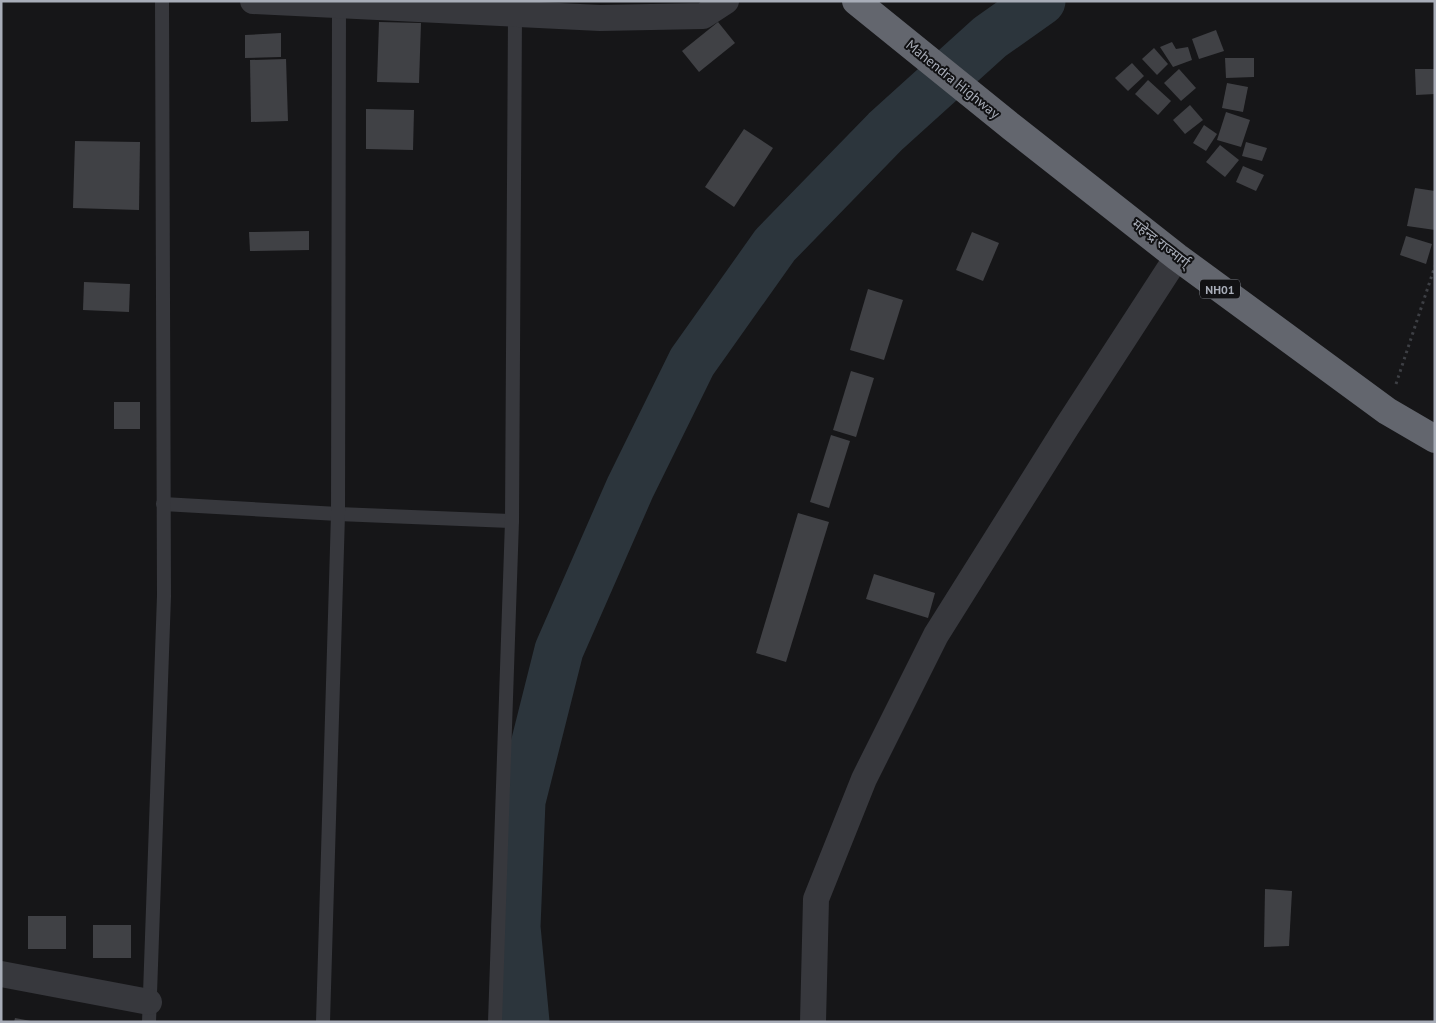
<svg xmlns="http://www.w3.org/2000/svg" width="1436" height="1023" viewBox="0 0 1436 1023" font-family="'PT Sans','Noto Sans Devanagari',sans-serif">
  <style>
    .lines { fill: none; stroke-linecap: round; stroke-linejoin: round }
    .river { stroke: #2c353c; stroke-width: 49 }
    .building { fill: #404145 }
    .path { stroke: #3d3f44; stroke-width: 3; stroke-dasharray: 2.5 4; stroke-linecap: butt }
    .lane { stroke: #37383d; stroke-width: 14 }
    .street { stroke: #37383d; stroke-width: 26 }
    .highway { stroke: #63666e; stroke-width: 28 }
    .labels { text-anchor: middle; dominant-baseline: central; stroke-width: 4; stroke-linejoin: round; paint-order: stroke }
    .shield { fill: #111113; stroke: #7b7e86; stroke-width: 1 }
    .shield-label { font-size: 12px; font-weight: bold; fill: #a8adb8 }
    .street-label { font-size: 14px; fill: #a8adb8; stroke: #111113 }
  </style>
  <rect width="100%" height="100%" fill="#161618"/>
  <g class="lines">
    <path class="river" d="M 525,1022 L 516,927 L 521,801 L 559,650 L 630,488 L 692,362 L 775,245 L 886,131 L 990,37 L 1041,1"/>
  </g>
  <g class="building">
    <path d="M 379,22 L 421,23 L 419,83 L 377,82 Z"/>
    <path d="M 718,22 L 735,43 L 699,72 L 682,51 Z"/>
    <path d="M 1216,30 L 1224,51 L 1199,59 L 1192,39 Z"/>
    <path d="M 281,33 L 281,57 L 245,58 L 245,35 Z"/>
    <path d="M 1172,42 L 1176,49 L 1188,47 L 1192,60 L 1173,67 L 1160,47 Z"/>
    <path d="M 1154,48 L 1168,64 L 1157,75 L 1142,59 Z"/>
    <path d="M 1225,58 L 1254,58 L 1254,77 L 1226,78 Z"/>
    <path d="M 286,59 L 288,121 L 251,122 L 250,60 Z"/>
    <path d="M 1132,63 L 1144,76 L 1128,91 L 1115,78 Z"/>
    <path d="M 1179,69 L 1196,88 L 1181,101 L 1164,83 Z"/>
    <path d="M 1415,69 L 1435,69 L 1435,94 L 1416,95 Z"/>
    <path d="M 1148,80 L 1171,101 L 1158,115 L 1135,94 Z"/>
    <path d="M 1227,83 L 1248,87 L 1243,112 L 1222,108 Z"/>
    <path d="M 1190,105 L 1203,120 L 1185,134 L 1173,120 Z"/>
    <path d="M 366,109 L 414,110 L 413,150 L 366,149 Z"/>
    <path d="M 1226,112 L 1250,120 L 1241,147 L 1217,140 Z"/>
    <path d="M 1204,125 L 1217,134 L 1206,151 L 1193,143 Z"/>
    <path d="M 744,129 L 773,148 L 734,207 L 705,187 Z"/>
    <path d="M 75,141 L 140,142 L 139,210 L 73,208 Z"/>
    <path d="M 1246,142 L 1267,148 L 1262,161 L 1242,156 Z"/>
    <path d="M 1220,145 L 1239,160 L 1225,177 L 1206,162 Z"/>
    <path d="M 1243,166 L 1264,175 L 1256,191 L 1236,182 Z"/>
    <path d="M 1415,188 L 1435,191 L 1435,230 L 1407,226 Z"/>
    <path d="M 309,231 L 309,250 L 250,251 L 249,232 Z"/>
    <path d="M 972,232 L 999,243 L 983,281 L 956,270 Z"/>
    <path d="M 1406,236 L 1432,244 L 1426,264 L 1400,255 Z"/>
    <path d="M 84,282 L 130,284 L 129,312 L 83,310 Z"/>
    <path d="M 868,289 L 903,300 L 884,360 L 850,350 Z"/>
    <path d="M 851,371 L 874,378 L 856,437 L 833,430 Z"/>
    <rect x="114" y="402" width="26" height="27"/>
    <path d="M 831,435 L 850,441 L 829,508 L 810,502 Z"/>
    <path d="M 798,513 L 829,522 L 786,662 L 756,653 Z"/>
    <path d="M 874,574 L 935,593 L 928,618 L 866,599 Z"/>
    <path d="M 1265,889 L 1292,891 L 1289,946 L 1264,947 Z"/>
    <rect x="28" y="916" width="38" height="33"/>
    <rect x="93" y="925" width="38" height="33"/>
    <path d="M 15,1018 L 31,1021 L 30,1022 L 14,1022 Z"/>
  </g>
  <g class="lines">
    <path class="path" d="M 1396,384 L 1435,266"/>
    <g class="lane">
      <path d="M 163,504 L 338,514 L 512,521"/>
      <path d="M 149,1022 L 164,596 L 162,1"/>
      <path d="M 323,1022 L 338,514 L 339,5"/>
      <path d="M 495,1022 L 512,521 L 515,14"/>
    </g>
    <g class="street">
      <path d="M 253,1 L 600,18 L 703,16 L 726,1"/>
      <path d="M 1,974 L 149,1002"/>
      <path d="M 813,1022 L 816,899 L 864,779 L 936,635 L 1066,428 L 1177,257"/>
    </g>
    <path class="highway" d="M 856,1 L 1013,128 L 1177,257 L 1387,411 L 1435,439"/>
  </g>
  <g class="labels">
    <rect class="shield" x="1200" y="279.5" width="40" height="19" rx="4"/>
    <g class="shield-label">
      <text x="1220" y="289">NH01</text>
    </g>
    <g class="street-label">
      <text transform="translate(953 79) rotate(39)">Mahendra Highway</text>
      <text transform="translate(1161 243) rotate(38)">महेन्द्र राज्मार्ग्</text>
    </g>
  </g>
  <rect width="1436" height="1023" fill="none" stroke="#a8adb8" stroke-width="5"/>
</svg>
